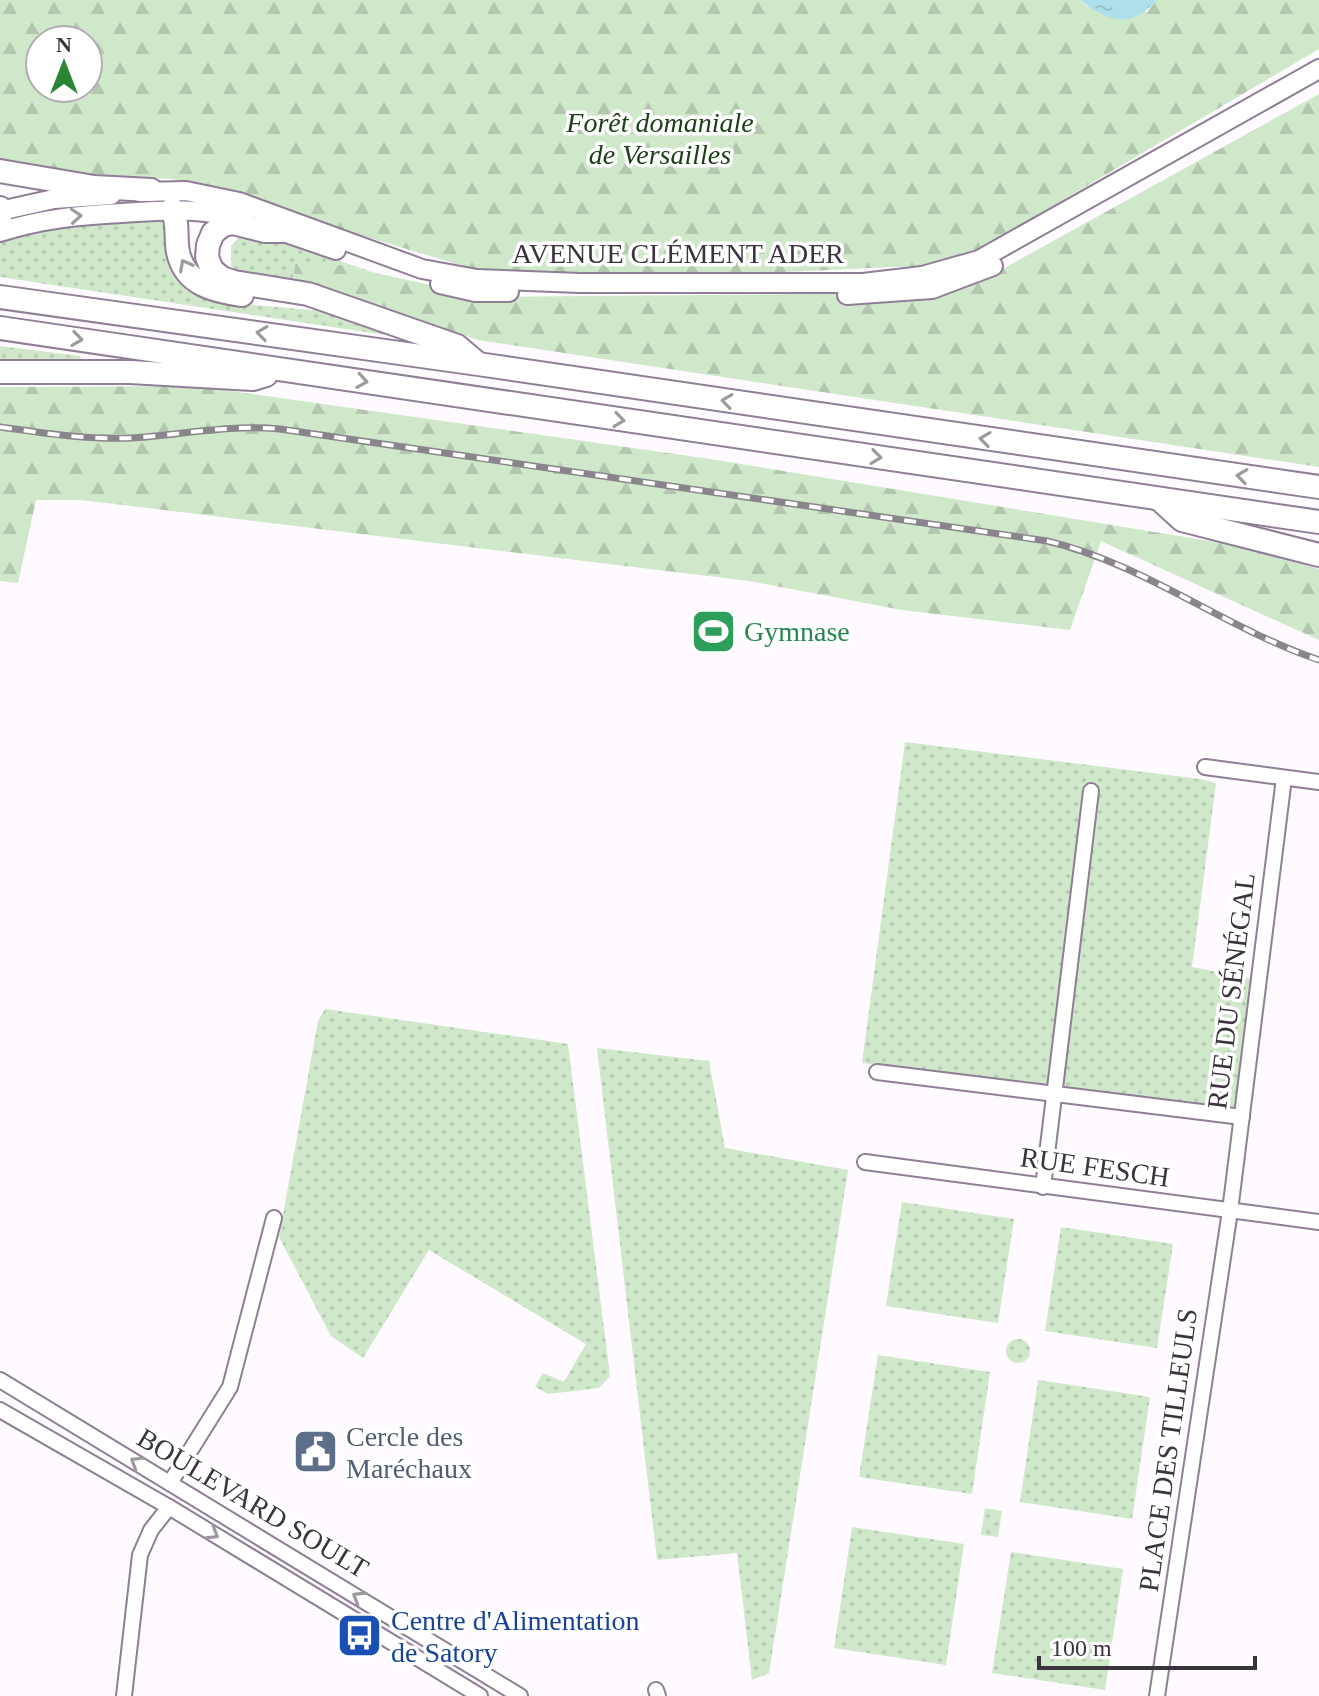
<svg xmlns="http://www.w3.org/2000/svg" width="1319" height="1696" viewBox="0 0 1319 1696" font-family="'Times New Roman',serif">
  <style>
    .grass { fill: url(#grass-dots) }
    .forest { fill: url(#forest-firs); fill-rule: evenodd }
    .water { fill: url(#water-ripples) }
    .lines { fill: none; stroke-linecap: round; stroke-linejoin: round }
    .minor-casing { stroke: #907d96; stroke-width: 18 }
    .major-casing { stroke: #907d96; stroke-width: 22 }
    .highway-casing { stroke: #907d96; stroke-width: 26 }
    .minor { stroke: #fff; stroke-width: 14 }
    .major { stroke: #fff; stroke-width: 18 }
    .highway { stroke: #fff; stroke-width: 22 }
    .rail-casing { stroke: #8a848c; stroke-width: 7 }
    .rail { stroke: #fff; stroke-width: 4; stroke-dasharray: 12; stroke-linecap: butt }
    .oneway { stroke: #9d999e }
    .labels { text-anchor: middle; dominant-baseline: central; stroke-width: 7; stroke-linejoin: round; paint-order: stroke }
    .park-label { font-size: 28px; font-style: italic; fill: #1c4116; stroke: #fff }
    .street-label { font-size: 28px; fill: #3b333e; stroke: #fff }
    .leisure-label { font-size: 28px; fill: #27864d; stroke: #fff; text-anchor: start }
    .service-label { font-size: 28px; fill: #4e5e75; stroke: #fff; text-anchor: start }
    .transit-label { font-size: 28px; fill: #164399; stroke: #fff; text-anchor: start }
  </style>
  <defs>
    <pattern id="grass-dots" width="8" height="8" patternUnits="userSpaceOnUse" patternTransform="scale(2)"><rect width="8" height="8" fill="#cfe8ca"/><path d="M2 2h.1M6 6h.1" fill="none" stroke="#b3c7af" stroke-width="1.8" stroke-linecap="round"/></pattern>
    <pattern id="forest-firs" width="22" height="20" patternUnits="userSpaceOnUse" patternTransform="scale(2)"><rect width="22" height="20" fill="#cfe8ca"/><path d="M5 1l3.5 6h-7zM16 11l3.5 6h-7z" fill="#b3c7af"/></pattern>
    <pattern id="water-ripples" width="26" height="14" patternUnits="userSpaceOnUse" patternTransform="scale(2)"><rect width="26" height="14" fill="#aedfea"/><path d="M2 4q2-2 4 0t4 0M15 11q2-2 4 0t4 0" fill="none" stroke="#97c0ca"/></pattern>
  </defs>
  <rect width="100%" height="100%" fill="#fefaff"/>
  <g class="grass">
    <path d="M 171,213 L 174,241 L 221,302 L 335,312 L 406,338 L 0,277 L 0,240 L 26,228 Z"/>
    <path d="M 250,235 L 276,240 L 376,273 L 335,264 L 295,264 L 293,282 L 240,273 L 231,266 L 231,246 L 238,238 Z"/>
    <path d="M 0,346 L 80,356 L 78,367 L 0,367 Z"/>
    <path d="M 905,742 L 1200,779 L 1216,783 L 1192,967 L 1252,979 L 1236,1109 L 862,1063 Z"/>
    <path d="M 325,1009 L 568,1044 L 610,1376 L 599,1388 L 548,1394 L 535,1387 L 543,1373 L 564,1382 L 586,1344 L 429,1250 L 363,1358 L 331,1336 L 279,1237 L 318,1021 Z"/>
    <path d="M 597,1048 L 709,1061 L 725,1148 L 848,1170 L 769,1673 L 752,1680 L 737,1553 L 657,1560 Z"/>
    <path d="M 902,1202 L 1014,1219 L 998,1323 L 886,1306 Z"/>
    <path d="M 1061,1227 L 1173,1244 L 1157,1348 L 1045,1331 Z"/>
    <circle cx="1018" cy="1351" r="12"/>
    <path d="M 878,1355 L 990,1372 L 972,1494 L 859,1477 Z"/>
    <path d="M 1038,1380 L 1150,1397 L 1132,1519 L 1020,1502 Z"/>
    <path d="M 985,1508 L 1002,1511 L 998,1537 L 981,1535 Z"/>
    <path d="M 852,1527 L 964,1544 L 946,1665 L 834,1648 Z"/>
    <path d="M 1011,1552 L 1123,1569 L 1105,1690 L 992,1673 Z"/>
  </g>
  <g class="forest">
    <path d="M 0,0 L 1080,0 L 1087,6 L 1147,12 L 1156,0 L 1319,0 L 1319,49 L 978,250 L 916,266 L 718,275 L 480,271 L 173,179 L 78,175 L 0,163 ZM 40,40 L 88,40 L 88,88 L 40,88 Z"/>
    <path d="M 1319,94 L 1319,467 L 478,340 L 335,291 L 293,282 L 295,264 L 335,264 L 485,297 L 915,293 L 988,277 Z"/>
    <path d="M 196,386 L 710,459 L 1258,549 L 1319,569 L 1319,640 L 1101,541 L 1070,630 L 902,610 L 749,581 L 81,500 L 36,500 L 18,583 L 0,581 L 0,387 Z"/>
  </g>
  <path class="water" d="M 1080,0 L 1156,0 C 1133,30 1107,21 1080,0 Z"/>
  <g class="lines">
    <defs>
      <g id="minor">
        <path d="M 1205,767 L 1319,782"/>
        <path d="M 877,1072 L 1242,1117"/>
        <path d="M 865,1162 L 1319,1222"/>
        <path d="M 1043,1187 L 1091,791"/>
        <path d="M 0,1380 L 520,1696"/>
        <path d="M 0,1410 L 169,1507 L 480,1696"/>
        <path d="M 170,1483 L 230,1387 L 274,1218"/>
        <path d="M 656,1690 L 658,1696"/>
        <path d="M 124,1696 L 140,1555 L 151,1530 L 169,1507"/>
        <path d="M 1157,1696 L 1230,1211 L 1284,778"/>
      </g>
      <g id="major">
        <path d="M 140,192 L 186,191 L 239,202 L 422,269 L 477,279 L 580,283 L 863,283 L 922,276 L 979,260 L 1319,69"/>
        <path d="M 0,211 L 54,199 L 111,195"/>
        <path d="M 269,227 L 336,250"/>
        <path d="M 0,232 C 41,219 80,215 122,213 C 165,210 203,207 245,220"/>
        <path d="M 440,284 L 475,292 L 509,292"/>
        <path d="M 847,295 L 932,289 L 993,266"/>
      </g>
      <g id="highway">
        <path d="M 0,171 L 94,187 L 151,190"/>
        <path d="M 0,208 L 0,217"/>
        <path d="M 172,209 C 179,223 175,237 178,252 C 185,285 214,291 242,295"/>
        <path d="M 281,231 L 265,231 L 233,223 L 223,225 L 213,233 L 208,245 L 207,257 L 212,270 L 222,278 L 234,282 L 308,294 L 457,346 L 477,363"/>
        <path d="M 0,297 L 478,364 L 1319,487"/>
        <path d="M 0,328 L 1319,522"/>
        <path d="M 0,372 L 130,372 L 253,379 L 266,375"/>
        <path d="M 1159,499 L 1182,520 L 1319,555"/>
      </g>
    </defs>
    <use href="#minor" class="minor-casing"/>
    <use href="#major" class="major-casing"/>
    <use href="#highway" class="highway-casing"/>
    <use href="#minor" class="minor"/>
    <use href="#major" class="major"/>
    <use href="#highway" class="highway"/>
    <defs>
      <path id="rail" d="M 0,427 C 43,433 87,440 131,438 C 181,435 229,424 280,429 L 1047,541 C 1145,564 1224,628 1319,660"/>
    </defs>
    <use href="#rail" class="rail-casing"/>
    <use href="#rail" class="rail"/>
  </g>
  <defs><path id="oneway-chevron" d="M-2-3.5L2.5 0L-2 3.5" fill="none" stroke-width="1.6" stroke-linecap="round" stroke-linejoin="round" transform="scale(2)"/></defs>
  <g class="oneway">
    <use href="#oneway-chevron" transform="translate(76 216) rotate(-4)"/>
    <use href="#oneway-chevron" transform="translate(185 265) rotate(-118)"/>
    <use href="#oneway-chevron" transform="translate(262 333) rotate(-172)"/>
    <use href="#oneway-chevron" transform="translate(77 339) rotate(8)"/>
    <use href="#oneway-chevron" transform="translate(362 381) rotate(9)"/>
    <use href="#oneway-chevron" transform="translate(727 401) rotate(-172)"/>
    <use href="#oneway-chevron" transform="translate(619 420) rotate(8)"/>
    <use href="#oneway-chevron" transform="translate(985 439) rotate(-172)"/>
    <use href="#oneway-chevron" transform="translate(876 457) rotate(8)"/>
    <use href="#oneway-chevron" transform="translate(1242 476) rotate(-172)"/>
    <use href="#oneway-chevron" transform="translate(136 1462) rotate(-148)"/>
    <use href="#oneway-chevron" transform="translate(213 1534) rotate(31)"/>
    <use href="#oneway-chevron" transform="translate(358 1597) rotate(-149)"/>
  </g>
  <defs>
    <symbol id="stadium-square" viewBox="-11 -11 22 22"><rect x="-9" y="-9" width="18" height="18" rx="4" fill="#2e9e5b" stroke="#fff"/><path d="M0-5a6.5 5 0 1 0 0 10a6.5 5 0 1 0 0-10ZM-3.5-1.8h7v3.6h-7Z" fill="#fff"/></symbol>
    <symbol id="civic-square" viewBox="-11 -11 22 22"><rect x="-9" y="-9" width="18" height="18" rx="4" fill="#5c6f8a" stroke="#fff"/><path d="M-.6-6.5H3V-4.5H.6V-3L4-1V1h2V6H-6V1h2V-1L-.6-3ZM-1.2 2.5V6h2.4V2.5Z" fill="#fff"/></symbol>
    <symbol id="bus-square" viewBox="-11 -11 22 22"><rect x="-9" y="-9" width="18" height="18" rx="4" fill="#1a4fb4" stroke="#fff"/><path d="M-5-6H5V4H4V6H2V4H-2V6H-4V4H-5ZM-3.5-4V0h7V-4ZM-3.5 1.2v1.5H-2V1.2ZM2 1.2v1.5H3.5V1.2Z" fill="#fff"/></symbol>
  </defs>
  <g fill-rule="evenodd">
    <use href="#stadium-square" x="688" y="606" width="51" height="51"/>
    <use href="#civic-square" x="290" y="1426" width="51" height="51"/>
    <use href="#bus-square" x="334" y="1610" width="51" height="51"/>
  </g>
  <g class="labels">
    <g class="park-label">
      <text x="660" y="122">Forêt domaniale<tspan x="660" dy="32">de Versailles</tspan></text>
    </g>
    <g class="street-label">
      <text x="678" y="253">AVENUE CLÉMENT ADER</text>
      <text transform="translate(1231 991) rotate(-83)">RUE DU SÉNÉGAL</text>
      <text transform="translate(1095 1167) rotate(8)">RUE FESCH</text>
      <text transform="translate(1168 1450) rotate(-82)">PLACE DES TILLEULS</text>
      <text transform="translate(253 1503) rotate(31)">BOULEVARD SOULT</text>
    </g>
    <g class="leisure-label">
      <text x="744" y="631">Gymnase</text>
    </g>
    <g class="service-label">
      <text x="346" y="1436">Cercle des<tspan x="346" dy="32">Maréchaux</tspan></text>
    </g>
    <g class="transit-label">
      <text x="391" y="1620">Centre d'Alimentation<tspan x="391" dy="32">de Satory</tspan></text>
    </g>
  </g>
  <g transform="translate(64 64)"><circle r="38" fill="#ffffff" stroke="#b1adb2" stroke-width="2"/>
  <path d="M0-6L14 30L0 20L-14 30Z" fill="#2c8535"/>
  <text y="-12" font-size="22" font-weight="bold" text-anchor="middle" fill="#3b333e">N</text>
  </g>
  <path d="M1039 1656v12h216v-12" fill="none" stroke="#3b333e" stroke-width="4"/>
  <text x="1051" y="1656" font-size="24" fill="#3b333e" stroke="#ffffff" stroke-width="6" paint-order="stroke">100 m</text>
</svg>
